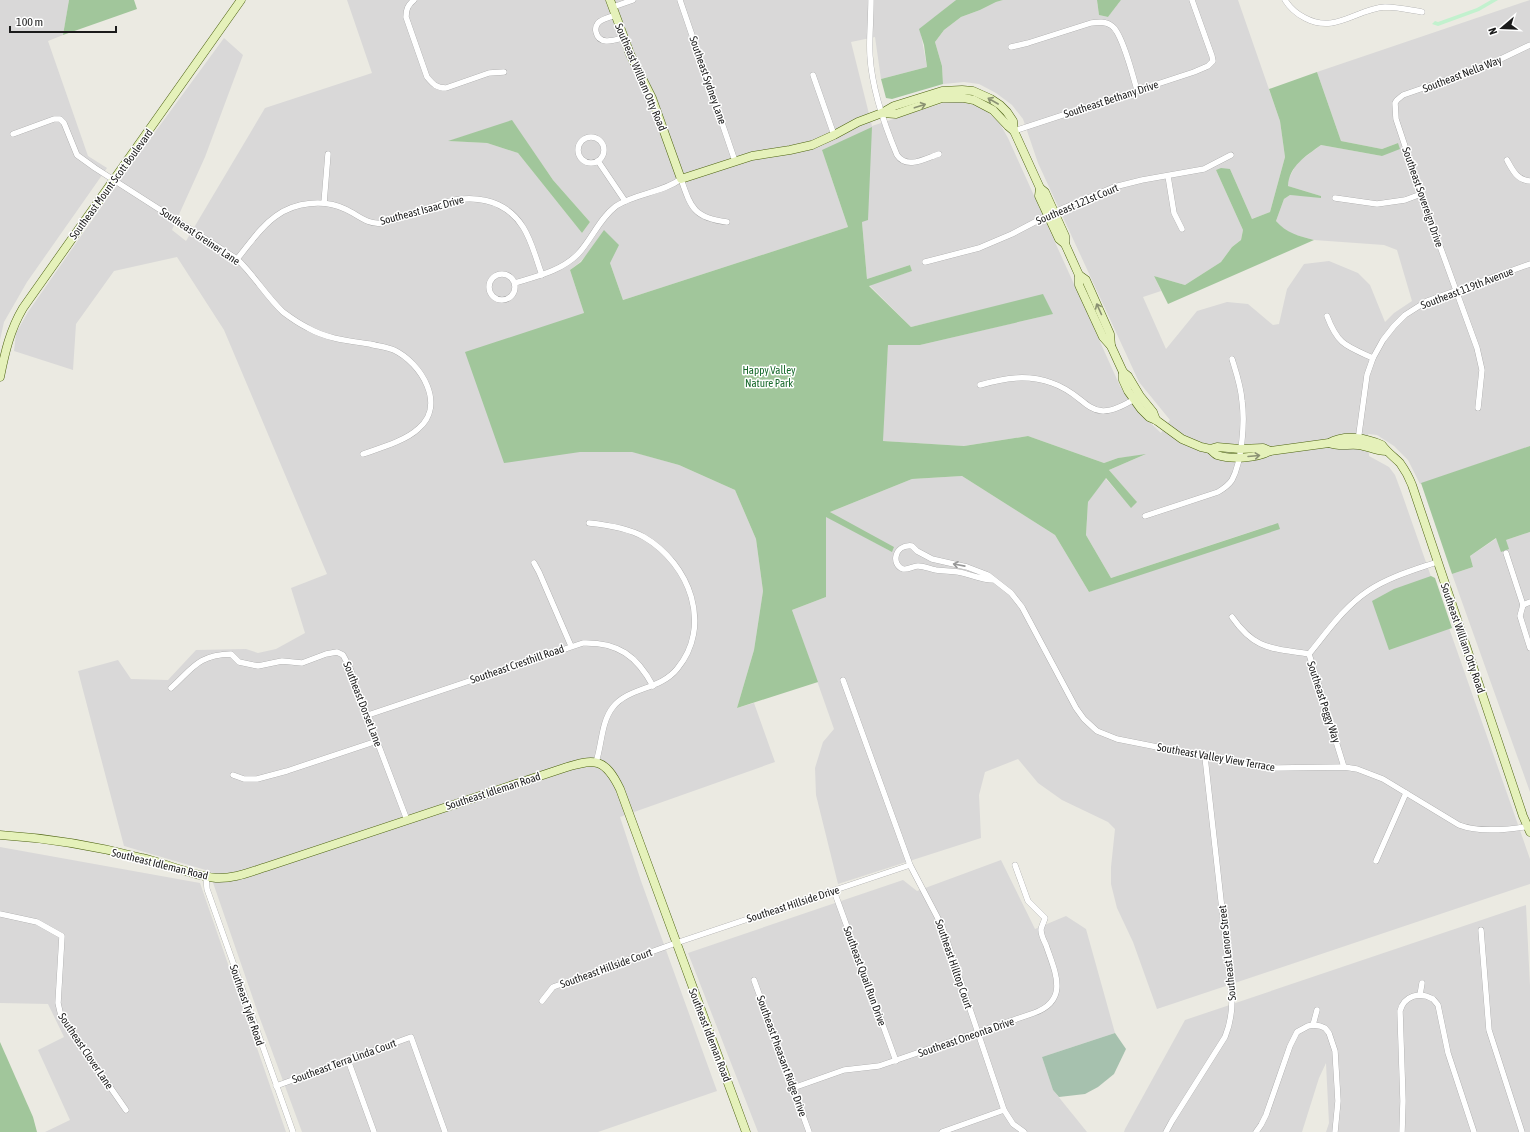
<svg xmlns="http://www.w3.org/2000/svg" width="1530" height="1132" viewBox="0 0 1530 1132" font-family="'Asap Condensed',sans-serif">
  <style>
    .residential { fill: #d9d8d8; fill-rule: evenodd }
    .forest { fill: #a1c69b }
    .cemetery { fill: #a6c1ae }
    .park { fill: #c2f1ce }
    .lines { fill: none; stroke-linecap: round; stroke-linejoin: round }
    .street-casing { stroke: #9c9c9c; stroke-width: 6 }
    .secondary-casing { stroke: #4d6311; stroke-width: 9 }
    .street { stroke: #fff; stroke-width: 5.5 }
    .secondary { stroke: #e5f1ba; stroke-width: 8 }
    .oneway { stroke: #8a9172 }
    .oneway2 { stroke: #989898 }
    .labels { text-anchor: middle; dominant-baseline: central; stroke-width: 3; stroke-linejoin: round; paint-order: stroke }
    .street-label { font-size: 11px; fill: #1b1b1b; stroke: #fff }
    .park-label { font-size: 11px; fill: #186a2c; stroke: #fff }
  </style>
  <rect width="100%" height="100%" fill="#ebeae2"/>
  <g class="residential">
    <path d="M 0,0 L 69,0 L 63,35 L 48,41 L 88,156 L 107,168 L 27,282 L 4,322 L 0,340 Z"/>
    <path d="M 347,0 L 956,0 L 920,29 L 927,67 L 881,79 L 875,37 L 851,42 L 872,126 L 943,103 L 955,102 L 962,102 L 977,106 L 986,111 L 999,122 L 1008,138 L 1120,386 L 1136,409 L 1161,433 L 1170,420 L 1139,382 L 1038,163 L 1023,119 L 1012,105 L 996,93 L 979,84 L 964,82 L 943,84 L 942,66 L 935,42 L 944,30 L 961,17 L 980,10 L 996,2 L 1003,0 L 1097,0 L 1099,15 L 1108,17 L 1121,0 L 1238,0 L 1280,121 L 1285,157 L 1270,212 L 1252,219 L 1230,169 L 1216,170 L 1243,230 L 1241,240 L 1232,247 L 1221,262 L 1185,285 L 1154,276 L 1161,291 L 1143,297 L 1166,349 L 1197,311 L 1227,302 L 1248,304 L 1273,325 L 1279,324 L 1287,289 L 1304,264 L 1329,261 L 1358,273 L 1370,285 L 1385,322 L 1394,313 L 1412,301 L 1397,250 L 1384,245 L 1314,240 L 1292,234 L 1282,228 L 1276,221 L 1284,199 L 1290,195 L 1321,197 L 1321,196 L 1288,186 L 1288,180 L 1297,163 L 1321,145 L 1382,156 L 1398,143 L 1382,149 L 1341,141 L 1317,72 L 1530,0 L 1530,446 L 1420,484 L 1408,460 L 1394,446 L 1377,435 L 1368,434 L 1369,456 L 1389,467 L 1395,475 L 1401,491 L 1530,859 L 1530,884 L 1157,1009 L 1133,942 L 1117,908 L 1111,884 L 1111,867 L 1115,829 L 1108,822 L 1062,800 L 1038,783 L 1018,759 L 985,772 L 979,795 L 981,838 L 838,884 L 816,795 L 815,768 L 823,742 L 834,729 L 792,610 L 826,597 L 826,516 L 892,552 L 830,512 L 912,479 L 962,476 L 1055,535 L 1089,592 L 1277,523 L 1111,578 L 1086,535 L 1088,502 L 1105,478 L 1131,507 L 1136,501 L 1109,470 L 1144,455 L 1118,458 L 1104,463 L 1028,436 L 964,446 L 882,441 L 888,345 L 920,345 L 1052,314 L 1043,295 L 911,327 L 869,285 L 912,271 L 910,265 L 867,279 L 862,222 L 822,150 L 848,227 L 623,300 L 610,263 L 589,252 L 580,262 L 570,270 L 584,313 L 580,452 L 633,452 L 679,465 L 735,490 L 756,539 L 763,591 L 754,650 L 737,708 L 754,703 L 775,762 L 620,817 L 641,881 L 717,1091 L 598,1132 L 302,1132 L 259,1016 L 209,871 L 124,846 L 78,671 L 118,660 L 131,679 L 168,680 L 196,650 L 246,649 L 258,653 L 276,649 L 305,633 L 291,588 L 327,574 L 224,330 L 177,257 L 114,271 L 76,324 L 73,370 L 14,351 L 16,333 L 28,312 L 125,173 L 224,38 L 243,55 L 205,157 L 172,230 L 186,241 L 265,108 L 372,73 ZM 512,121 L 553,180 L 590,222 L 582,233 L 518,153 L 487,143 L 449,141 Z"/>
    <path d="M 1530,532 L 1530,792 L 1452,574 L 1473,567 L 1470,556 L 1497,538 L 1502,552 L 1506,540 Z"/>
    <path d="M 0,847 L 200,883 L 286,1132 L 45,1132 L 70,1120 L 38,1050 L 64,1037 L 48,1004 L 0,1003 Z"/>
    <path d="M 1001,860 L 1035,929 L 1066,916 L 1086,929 L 1115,1033 L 1042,1057 L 1053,1090 L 1087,1132 L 758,1132 L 688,953 L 903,880 L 917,891 Z"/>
    <path d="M 1526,905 L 1530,986 L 1530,1132 L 1326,1132 L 1329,1123 L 1326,1063 L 1319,1078 L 1302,1132 L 1124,1132 L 1125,1129 L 1185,1020 Z"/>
  </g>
  <g class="forest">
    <path d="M 69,0 L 134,0 L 137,9 L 63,35 Z"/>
    <path d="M 956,0 L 1003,0 L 996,2 L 980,10 L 961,17 L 944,30 L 935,42 L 942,66 L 943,84 L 892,99 L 886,98 L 881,79 L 927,67 L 924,45 L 919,29 Z"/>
    <path d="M 1097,0 L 1121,0 L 1108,17 L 1099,15 Z"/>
    <path d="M 1317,72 L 1341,141 L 1382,149 L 1398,143 L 1400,149 L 1382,156 L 1321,145 C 1306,156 1289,166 1288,186 L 1321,196 L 1321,198 L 1290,195 L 1284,199 L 1276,221 C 1286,233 1299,236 1314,240 L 1168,304 L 1154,276 L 1185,285 L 1221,262 L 1232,247 L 1241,240 L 1243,230 L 1216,170 L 1221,168 L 1230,169 L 1252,219 L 1270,212 L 1285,157 L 1280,121 L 1269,89 Z"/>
    <path d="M 512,120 L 553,180 L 590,222 L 582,233 L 518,153 L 487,143 L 448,141 Z"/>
    <path d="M 872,127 L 868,220 L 862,222 L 867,279 L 910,265 L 912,271 L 869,286 L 911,327 L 1043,294 L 1053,314 L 920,345 L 888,345 L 883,441 L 964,446 L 1028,436 L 1104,463 L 1118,458 L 1146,454 L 1109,470 L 1137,502 L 1131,508 L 1106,478 L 1088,502 L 1086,535 L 1111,578 L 1278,523 L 1280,529 L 1089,592 L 1055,535 L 962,476 L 912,479 L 830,512 L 894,547 L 892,552 L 826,517 L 826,597 L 792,610 L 818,682 L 737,708 L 754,650 L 763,591 L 756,539 L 735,490 L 679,465 L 632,452 L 580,452 L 504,463 L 465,352 L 584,313 L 570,270 L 581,262 L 604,230 L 619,245 L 610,263 L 623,300 L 848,227 L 822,150 Z"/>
    <path d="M 1530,446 L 1530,532 L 1506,540 L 1509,549 L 1501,552 L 1496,538 L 1470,556 L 1473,567 L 1452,574 L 1421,483 Z"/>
    <path d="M 1431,576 L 1435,578 L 1452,628 L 1389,650 L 1372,601 L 1394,589 Z"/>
    <path d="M 0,1042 L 33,1117 L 37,1132 L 0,1132 Z"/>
  </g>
  <path class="cemetery" d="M 1115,1033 L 1126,1049 L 1114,1074 L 1098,1087 L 1085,1094 L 1059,1097 L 1053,1090 L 1042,1057 Z"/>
  <path class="park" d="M 1491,0 L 1498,0 L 1479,11 L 1438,26 L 1432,24 L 1435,21 L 1438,22 L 1477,8 Z"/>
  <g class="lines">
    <defs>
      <g id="street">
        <path d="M 414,0 C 408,5 406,9 406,17 L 427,77 C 433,84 436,88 446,88 L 489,73 L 504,72"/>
        <path d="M 680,0 L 735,161"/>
        <path d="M 871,0 C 871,19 869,37 870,56 C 872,89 884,124 897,155 C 907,170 926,158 939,154"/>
        <path d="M 1285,0 C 1290,8 1297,14 1305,18 C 1335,34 1356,9 1385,7 C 1397,7 1410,10 1422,12"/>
        <path d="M 613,7 L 633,0"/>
        <path d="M 616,15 C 610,17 602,19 598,23 C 596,26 595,29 596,32 C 599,46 615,40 623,38"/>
        <path d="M 1011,47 L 1028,43 L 1091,23 C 1098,22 1106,21 1112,26 C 1122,33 1133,76 1137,90"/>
        <path d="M 813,75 L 834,135"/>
        <path d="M 1014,131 L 1194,72 L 1208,66 L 1213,61 L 1212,56 L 1192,0"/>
        <path d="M 13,134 L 54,119 L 60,119 L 64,123 L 77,155 L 95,168 L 237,259 C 254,275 266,296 283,312 C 291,318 300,324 308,328 C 327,339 350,341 370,344 C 377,346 387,347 394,350 C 421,363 447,405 418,429 C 405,441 380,448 363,454"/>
        <circle cx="591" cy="150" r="13"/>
        <path d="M 1507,160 C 1513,171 1517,180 1530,181"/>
        <path d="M 598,161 L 625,201"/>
        <path d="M 1168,176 L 1174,213 L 1182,229"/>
        <path d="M 1335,198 L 1377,204 L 1405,200 L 1421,194"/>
        <path d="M 324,203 L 328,154"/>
        <path d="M 237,259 C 249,245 260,227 276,216 C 295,202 324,199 345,209 C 357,214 367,225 381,223 C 401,220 421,210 439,204 C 470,194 504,197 523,227 C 532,241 536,259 542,275"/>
        <path d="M 925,262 L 979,248 L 1012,234 L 1054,212 L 1114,187 L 1142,180 L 1204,169 L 1231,155"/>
        <circle cx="502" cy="287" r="13"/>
        <path d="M 515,283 C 538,276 561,271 578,254 C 592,239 599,219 616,206 C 636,193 662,193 681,179 C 691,208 694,218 727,222"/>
        <path d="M 1327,316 C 1338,345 1346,346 1373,358"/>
        <path d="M 980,385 C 1005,378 1027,374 1052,383 C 1091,396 1087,429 1136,398"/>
        <path d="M 1478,408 L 1482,370 L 1477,348 L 1421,194 L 1396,119 L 1395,103 L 1397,100 L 1403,95 L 1484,67 L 1530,45"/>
        <path d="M 1358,441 L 1367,375 L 1373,358 L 1383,340 L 1394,326 L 1405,315 L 1427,301 L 1530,264"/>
        <path d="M 1145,516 L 1218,492 C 1223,489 1228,486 1232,480 C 1242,461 1245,422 1242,401 C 1241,386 1236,372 1232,359"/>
        <path d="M 589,523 C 608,525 628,528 644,537 C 690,564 713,626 677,669 C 660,690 629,687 613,707 C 601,722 602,745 596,762"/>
        <path d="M 1506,553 L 1523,605"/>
        <path d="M 534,563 L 539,572 L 571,646"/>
        <path d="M 994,580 C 981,580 970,574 958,572 C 951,571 943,571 936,570 C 930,569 924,566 918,566 C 913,566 908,570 903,569 C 891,565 894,544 912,546 L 917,551 L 932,559 L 967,567 L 988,575 L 1011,593 L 1022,607 L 1076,708 L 1084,719 L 1097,731 L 1117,739 L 1253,766 L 1277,768 L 1344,767 L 1357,769 L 1383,779 L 1459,825 C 1480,833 1507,830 1530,826"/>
        <path d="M 1523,605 L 1520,616 L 1530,648"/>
        <path d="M 1523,605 L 1530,602"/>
        <path d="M 1232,617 C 1255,650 1271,648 1309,654"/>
        <path d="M 843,680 L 910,865 L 942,926 L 1004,1110 L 1013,1124 L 1024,1132"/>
        <path d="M 171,688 C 193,668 198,655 231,654 L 239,662 L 258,666 L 282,661 L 302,663 L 326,654 L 337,652 L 343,655 L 350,668 L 363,707 L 368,715 L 377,741 L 407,820"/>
        <path d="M 368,715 L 583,643 C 618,642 637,656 653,686"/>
        <path d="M 1344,767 L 1309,654 C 1327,632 1344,607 1368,591 C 1389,577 1414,570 1437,562"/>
        <path d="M 233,775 L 244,779 L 257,779 L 287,771 L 377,741"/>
        <path d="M 1376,861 L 1406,793"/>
        <path d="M 206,876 L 207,889 L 293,1132"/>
        <path d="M 834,891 L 896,1061"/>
        <path d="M 0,914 L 37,922 L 62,936 L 58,1003 L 61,1016 L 126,1110"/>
        <path d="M 1481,930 L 1489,1030 L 1522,1132"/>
        <path d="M 754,980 L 809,1132"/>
        <path d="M 1420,995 L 1422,983"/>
        <path d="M 542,1001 L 553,987 L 676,943 L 910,865"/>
        <path d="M 1313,1025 L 1317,1010"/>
        <path d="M 348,1060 L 374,1132"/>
        <path d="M 276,1086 L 411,1037 L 445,1132"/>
        <path d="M 793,1088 L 844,1070 L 879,1066 L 1034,1013 C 1070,1000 1055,972 1046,945 C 1044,941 1041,935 1041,930 C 1041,927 1044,922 1045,918 L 1028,901 L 1015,865"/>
        <path d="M 942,1132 L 1004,1110"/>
        <path d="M 1166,1132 L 1172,1121 L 1225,1037 C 1230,1025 1232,1013 1232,999 L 1205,757"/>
        <path d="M 1256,1132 L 1261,1125 L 1266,1115 L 1290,1046 L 1297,1032 L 1308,1026 L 1313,1025 L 1320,1026 L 1325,1028 L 1329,1033 L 1335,1051 L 1338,1101 L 1335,1132"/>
        <path d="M 1402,1132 L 1403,1101 L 1400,1011 C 1404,996 1419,991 1433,999 L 1438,1005 L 1448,1053 L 1474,1132"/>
      </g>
      <g id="secondary">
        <path d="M 610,0 L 630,54 L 652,98 L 681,179 L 752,156 L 790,150 L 812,145 L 834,135 L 858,122 L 882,113 L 894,106 L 942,91 L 962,90 L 973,91 L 991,99 L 1000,105 L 1007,112 L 1013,121 L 1014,131 L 1040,188 L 1039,196 L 1059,239 L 1065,244"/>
        <path d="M 882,113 L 896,114 L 942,98 L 964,98 L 974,100 L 993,110 L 1008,126 L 1014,131"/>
        <path d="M 1040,188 L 1045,192 L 1065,236 L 1065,244 L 1079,275 L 1079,285 L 1103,337 L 1111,346 L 1123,372 L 1128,376 L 1140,396 L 1153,412 L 1156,420"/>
        <path d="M 1079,275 L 1086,280 L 1110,334 L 1111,346"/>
        <path d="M 1123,372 L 1123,380 L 1128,391 L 1141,409 L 1149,417 L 1156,420 L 1182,439 L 1201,447 L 1210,449 L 1217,447 L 1240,449 L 1263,448 L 1270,451"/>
        <path d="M 0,377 C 5,352 10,330 23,308 L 241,0"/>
        <path d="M 1329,443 C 1340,447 1347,444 1358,445 C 1368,446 1376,451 1386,451"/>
        <path d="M 1210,449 C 1212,451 1215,454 1217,455 C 1232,460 1257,458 1270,451 L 1329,443 C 1345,434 1366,438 1382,445 C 1387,452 1394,457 1400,463 C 1405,470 1409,477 1412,485 L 1523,816 L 1530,832"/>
        <path d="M 0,835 C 47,838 96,846 142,858 C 164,863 194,876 216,878 C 233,879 250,872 266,867 L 564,768 C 595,758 605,758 620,789 L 746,1132"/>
      </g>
    </defs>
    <use href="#street" class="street-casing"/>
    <use href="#secondary" class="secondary-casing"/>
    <use href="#street" class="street"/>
    <use href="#secondary" class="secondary"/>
  </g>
  <defs><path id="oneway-shaft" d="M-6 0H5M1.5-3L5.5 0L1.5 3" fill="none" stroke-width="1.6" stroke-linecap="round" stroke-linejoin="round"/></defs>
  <g class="oneway">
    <use href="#oneway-shaft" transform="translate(993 101) rotate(-150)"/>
    <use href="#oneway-shaft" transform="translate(920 106) rotate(-18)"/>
    <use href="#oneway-shaft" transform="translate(1099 309) rotate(-114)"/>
    <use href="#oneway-shaft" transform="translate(1254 456) rotate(-5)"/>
  </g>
  <use class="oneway2" href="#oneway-shaft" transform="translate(959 565) rotate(-169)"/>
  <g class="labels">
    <g class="street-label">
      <text transform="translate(1462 74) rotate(-21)">Southeast Nella Way</text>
      <text transform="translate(641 77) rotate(67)">Southeast William Otty Road</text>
      <text transform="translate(708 80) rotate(71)">Southeast Sydney Lane</text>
      <text transform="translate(1111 99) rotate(-18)">Southeast Bethany Drive</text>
      <text transform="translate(111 184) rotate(-54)">Southeast Mount Scott Boulevard</text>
      <text transform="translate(1423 197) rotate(71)">Southeast Sovereign Drive</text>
      <text transform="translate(1077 204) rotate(-23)">Southeast 121st Court</text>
      <text transform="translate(422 210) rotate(-15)">Southeast Isaac Drive</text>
      <text transform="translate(200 236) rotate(34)">Southeast Greiner Lane</text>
      <text transform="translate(1467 288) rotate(-21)">Southeast 119th Avenue</text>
      <text transform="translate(1463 638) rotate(71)">Southeast William Otty Road</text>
      <text transform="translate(517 664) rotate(-19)">Southeast Cresthill Road</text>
      <text transform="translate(1324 702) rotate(72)">Southeast Peggy Way</text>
      <text transform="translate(363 704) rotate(69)">Southeast Dorset Lane</text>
      <text transform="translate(1216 757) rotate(10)">Southeast Valley View Terrace</text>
      <text transform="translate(493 791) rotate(-18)">Southeast Idleman Road</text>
      <text transform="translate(160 864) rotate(14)">Southeast Idleman Road</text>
      <text transform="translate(793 904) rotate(-18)">Southeast Hillside Drive</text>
      <text transform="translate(1227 953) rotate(-96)">Southeast Lenore Street</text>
      <text transform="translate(954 964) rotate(71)">Southeast Hilltop Court</text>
      <text transform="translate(606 968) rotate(-20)">Southeast Hillside Court</text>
      <text transform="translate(865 976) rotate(70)">Southeast Quail Run Drive</text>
      <text transform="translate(247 1005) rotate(71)">Southeast Tyler Road</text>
      <text transform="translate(710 1035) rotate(69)">Southeast Idleman Road</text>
      <text transform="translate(966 1037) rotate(-19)">Southeast Oneonta Drive</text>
      <text transform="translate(86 1051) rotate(56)">Southeast Clover Lane</text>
      <text transform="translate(782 1056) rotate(70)">Southeast Pheasant Ridge Drive</text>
      <text transform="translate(344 1061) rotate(-20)">Southeast Terra Linda Court</text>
    </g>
    <g class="park-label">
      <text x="769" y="370">Happy Valley<tspan x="769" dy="13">Nature Park</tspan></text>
    </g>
  </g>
  <g transform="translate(1502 28) rotate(251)" stroke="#ffffff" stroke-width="3" paint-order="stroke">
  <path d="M0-3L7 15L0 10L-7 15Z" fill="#1b1b1b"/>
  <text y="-6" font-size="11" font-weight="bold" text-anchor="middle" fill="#1b1b1b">N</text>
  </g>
  <path d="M10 26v6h106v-6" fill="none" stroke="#1b1b1b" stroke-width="2"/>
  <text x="16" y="26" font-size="12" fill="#1b1b1b" stroke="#ffffff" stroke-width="3" paint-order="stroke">100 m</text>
</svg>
